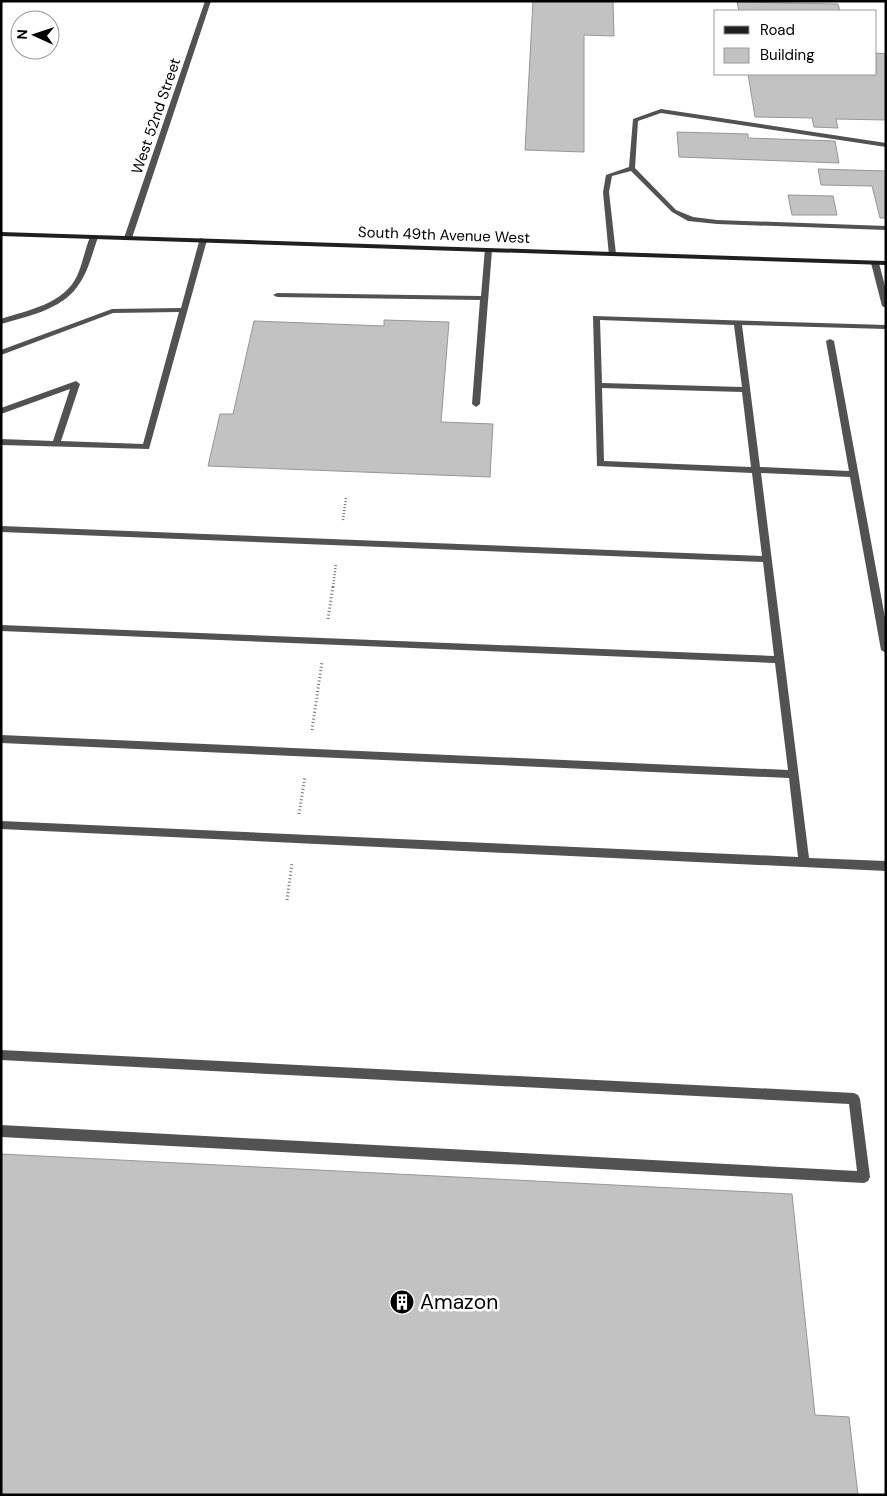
<svg xmlns="http://www.w3.org/2000/svg" width="887" height="1496" viewBox="0 0 887 1496" font-family="'DM Sans',sans-serif">
  <style>
    .building { fill: #c2c2c2; stroke: #969696 }
    .lines { fill: none; stroke-linecap: round; stroke-linejoin: round }
    .path-far1 { stroke: #747474; stroke-width: 2.5; stroke-dasharray: 1 2; stroke-linecap: butt }
    .path { stroke: #747474; stroke-width: 3; stroke-dasharray: 1 2.5; stroke-linecap: butt }
    .lane { fill: #525252; fill-rule: evenodd }
    .street { fill: #525252; fill-rule: evenodd }
    .secondary { fill: #1f1f1f; fill-rule: evenodd }
    .labels { text-anchor: middle; dominant-baseline: central; stroke-width: 5; stroke-linejoin: round; paint-order: stroke }
    .far-street-label { font-size: 15px; fill: #000; stroke: #fff }
    .near-poi-label { font-size: 21px; fill: #000; stroke: #fff; text-anchor: start }
  </style>
  <rect width="100%" height="100%" fill="#fff"/>
  <g class="building">
    <path d="M 533,1 L 613,1 L 614,36 L 584,35 L 584,152 L 525,150 Z"/>
    <path d="M 737,2 L 838,4 L 840,11 L 739,11 Z"/>
    <path d="M 876,53 L 886,54 L 886,120 L 836,119 L 838,128 L 814,127 L 812,118 L 755,117 L 748,74 L 876,74 Z"/>
    <path d="M 677,132 L 748,134 L 748,138 L 835,141 L 839,163 L 679,157 Z"/>
    <path d="M 818,169 L 886,171 L 886,218 L 880,218 L 872,186 L 821,185 Z"/>
    <path d="M 788,195 L 833,196 L 837,215 L 792,215 Z"/>
    <path d="M 384,320 L 449,322 L 441,422 L 493,424 L 490,477 L 208,466 L 220,414 L 233,414 L 254,321 L 384,326 Z"/>
    <path d="M 1,1154 L 792,1194 L 815,1415 L 849,1417 L 858,1495 L 1,1495 Z"/>
  </g>
  <g class="lines">
    <g class="path-far1">
      <path d="M 343,520 L 346,498"/>
      <path d="M 333,587 L 336,563"/>
    </g>
    <g class="path">
      <path d="M 328,619 L 333,586"/>
      <path d="M 312,730 L 322,662"/>
      <path d="M 299,814 L 305,776"/>
      <path d="M 287,900 L 292,863"/>
    </g>
    <g class="lane">
      <path d="M 661,109 L 886,143 L 886,147 L 661,113 L 638,121 L 635,168 L 676,210 L 693,217 L 717,220 L 886,226 L 886,230 L 717,224 L 688,221 L 672,212 L 631,171 L 612,176 L 609,192 L 616,254 L 609,256 L 603,192 L 606,175 L 629,167 L 633,119 Z"/>
      <path d="M 91,235 L 98,237 C 92,254 88,273 77,287 C 62,309 26,317 1,324 L 1,319 C 28,310 64,304 77,276 C 83,263 85,248 91,235 Z"/>
      <path d="M 200,238 L 207,240 L 149,449 L 1,445 L 1,439 L 53,441 L 70,389 L 1,414 L 1,408 L 76,381 L 80,384 L 61,441 L 143,444 L 179,312 L 113,313 L 1,355 L 1,350 L 112,309 L 181,308 Z"/>
      <path d="M 485,248 L 492,250 L 480,404 L 476,407 L 472,404 L 480,300 L 277,297 L 273,295 L 277,293 L 481,296 Z"/>
      <path d="M 872,261 L 879,263 L 886,290 L 886,308 L 882,306 L 871,263 Z"/>
      <path d="M 593,316 L 886,325 L 886,329 L 742,325 L 760,467 L 849,471 L 826,341 L 830,339 L 834,341 L 886,623 L 886,653 L 881,650 L 850,477 L 761,473 L 809,858 L 886,861 L 886,871 L 1,829 L 1,821 L 798,857 L 789,778 L 1,743 L 1,735 L 788,770 L 775,663 L 1,631 L 1,625 L 774,656 L 763,562 L 1,532 L 1,526 L 762,556 L 752,473 L 597,466 ZM 600,320 L 734,325 L 742,387 L 602,383 ZM 602,388 L 742,392 L 751,467 L 604,461 Z"/>
      <path d="M 1,1050 L 854,1093 L 858,1095 L 860,1099 L 870,1177 L 868,1181 L 864,1183 L 1,1137 L 1,1125 L 857,1171 L 849,1104 L 1,1060 Z"/>
    </g>
    <path class="street" d="M 205,1 L 211,1 L 132,238 L 125,240 L 124,238 Z"/>
    <path class="secondary" d="M 1,232 L 886,261 L 886,265 L 1,236 Z"/>
  </g>
  <defs>
    <symbol id="building-disc" viewBox="-11 -11 22 22"><circle r="9.5" fill="#000" stroke="#fff"/><path d="M-4-6H4V6H1V3H-1V6H-4ZM-2.5-4.3h1.7v1.8h-1.7ZM.8-4.3h1.7v1.8H.8ZM-2.5-1h1.7V.8h-1.7ZM.8-1h1.7V.8H.8Z" fill="#fff"/></symbol>
  </defs>
  <g fill-rule="evenodd">
    <use href="#building-disc" x="388" y="1288" width="28" height="28"/>
  </g>
  <g class="labels">
    <g class="far-street-label">
      <text transform="translate(156 116) rotate(-71)">West 52nd Street</text>
      <text transform="translate(444 235) rotate(2)">South 49th Avenue West</text>
    </g>
    <g class="near-poi-label">
      <text x="420" y="1302">Amazon</text>
    </g>
  </g>
  <rect width="887" height="1496" fill="none" stroke="#000000" stroke-width="5"/>
  <rect x="714" y="10" width="162" height="65" fill="#ffffff" stroke="#999999"/>
  <rect x="724" y="26" width="25" height="8" fill="#1f1f1f" stroke="#999999"/>
  <text x="760" y="35" font-size="15" fill="#000000">Road</text>
  <rect x="724" y="48" width="25" height="15" fill="#c2c2c2" stroke="#999999"/>
  <text x="760" y="60" font-size="15" fill="#000000">Building</text>
  <g transform="translate(35 35) rotate(273)"><circle r="24" fill="#ffffff" stroke="#999999"/>
  <path d="M0-4L9 19L0 12L-9 19Z" fill="#000000"/>
  <text y="-8" font-size="14" font-weight="bold" text-anchor="middle" fill="#000000">N</text>
  </g>
</svg>
